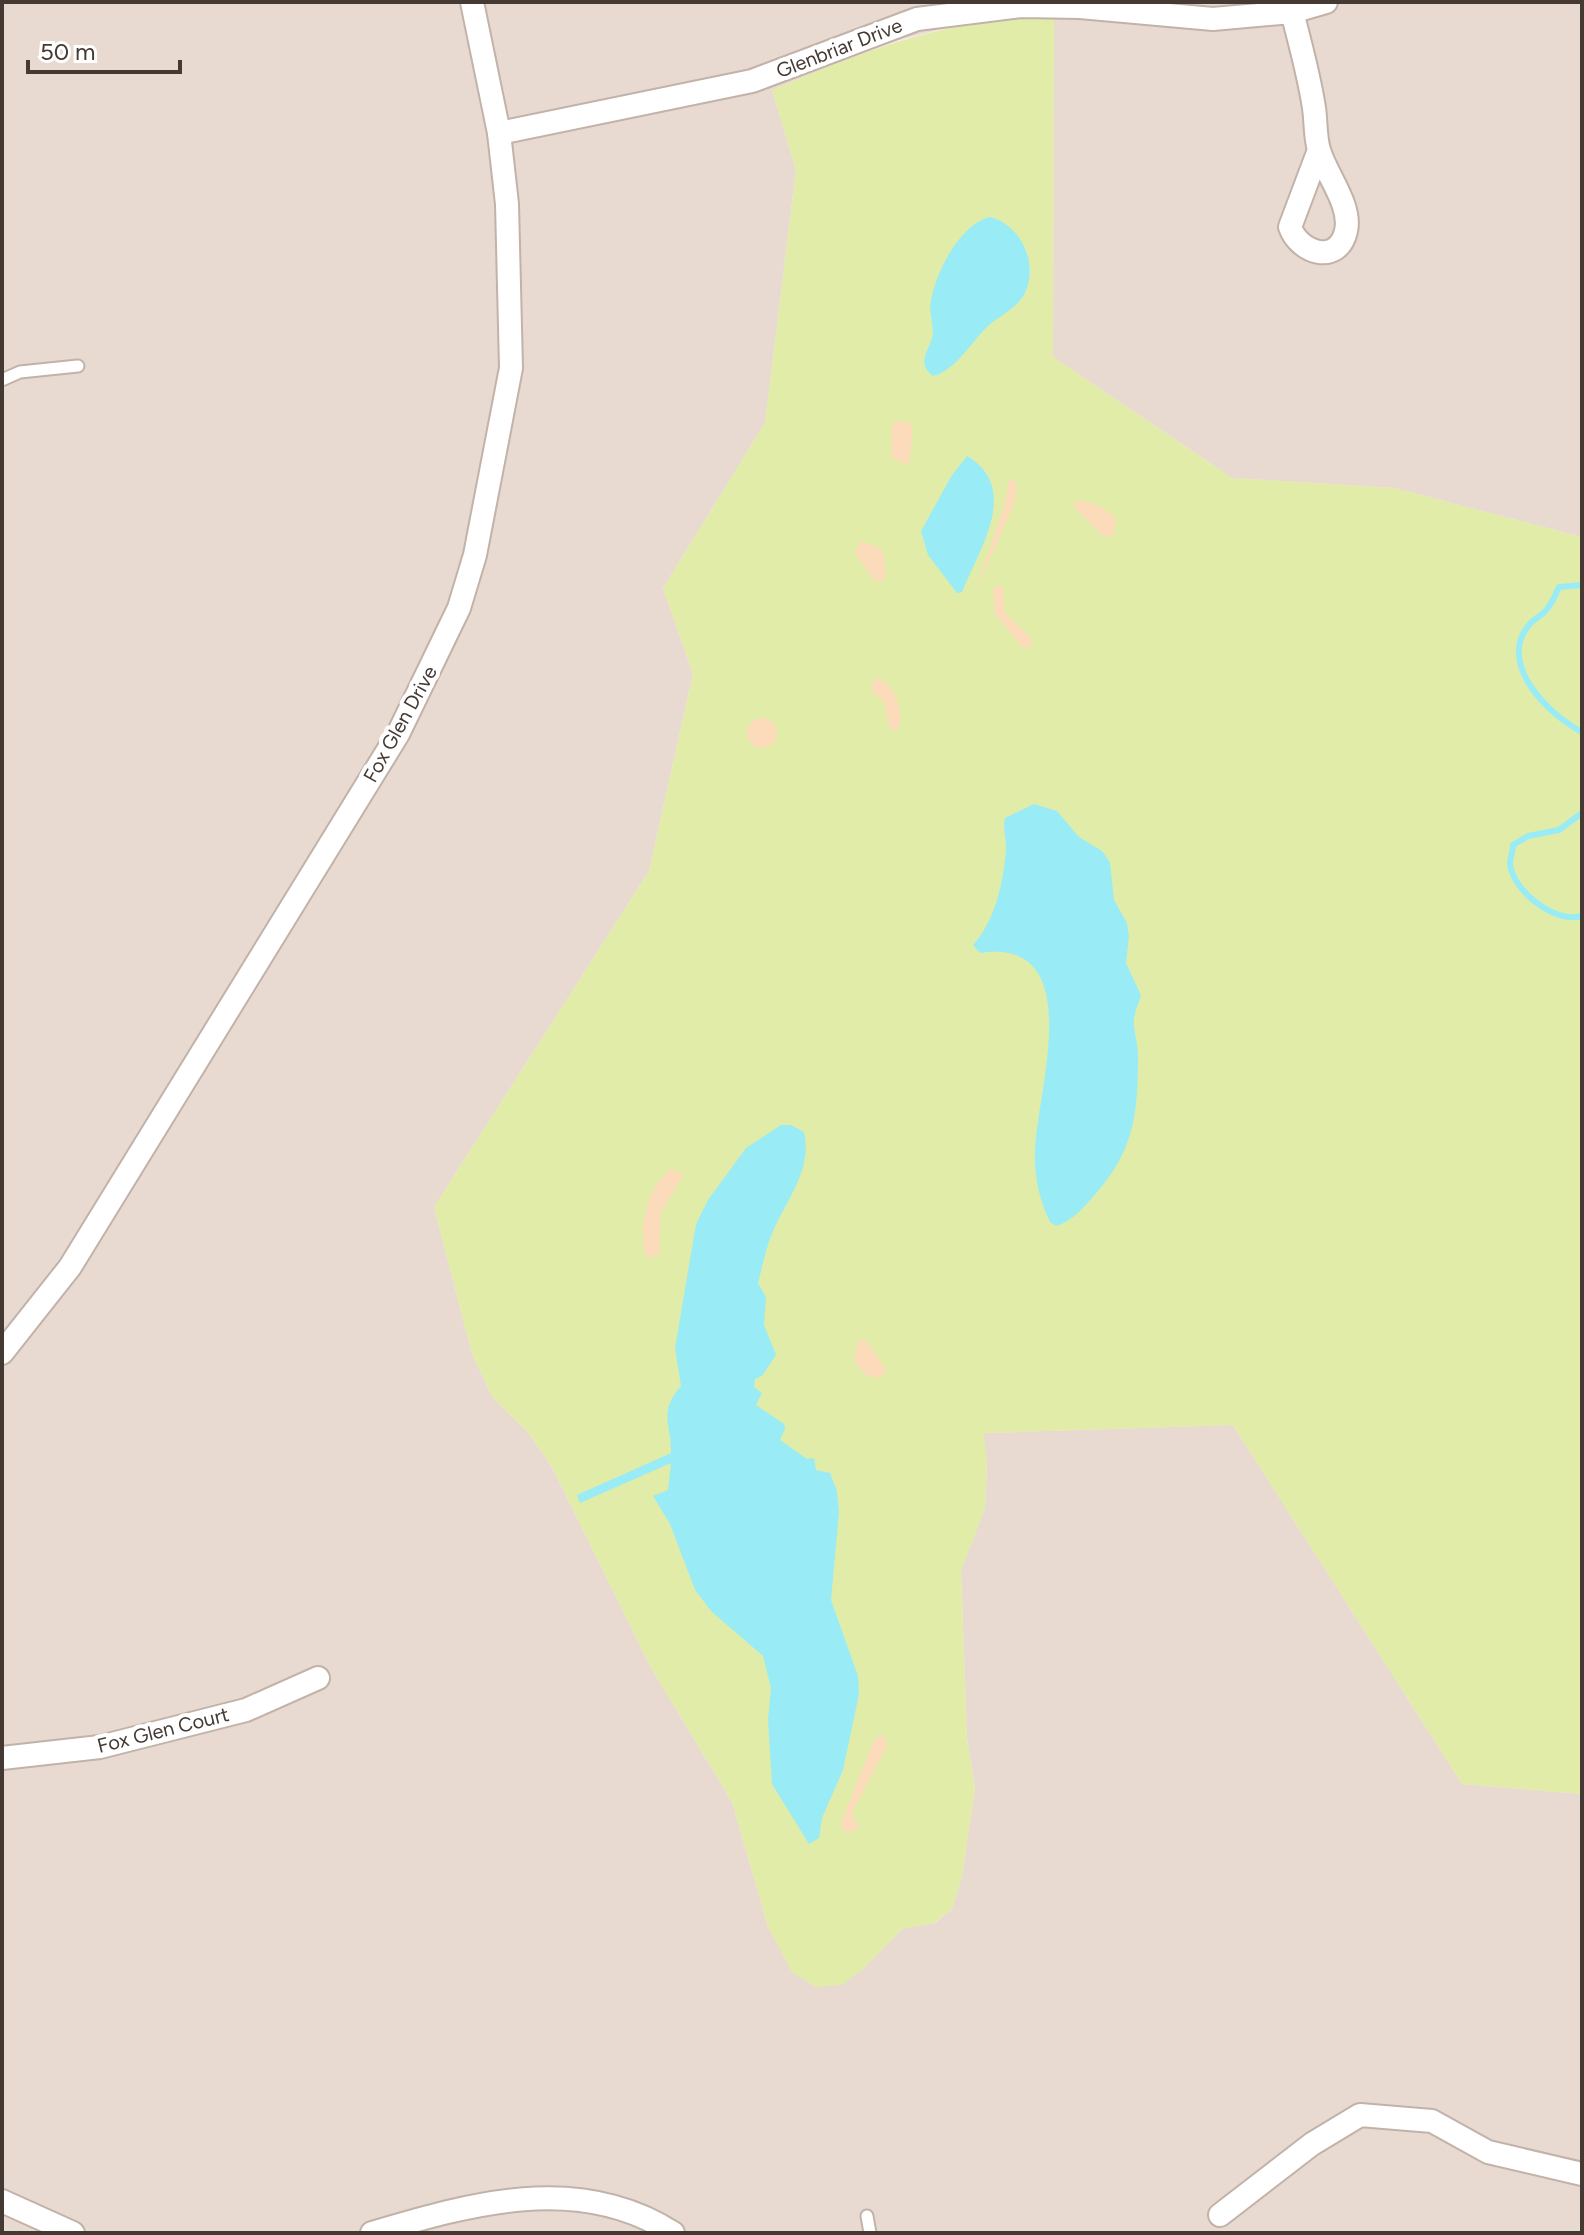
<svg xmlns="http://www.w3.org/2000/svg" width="1584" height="2235" viewBox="0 0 1584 2235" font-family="Figtree,sans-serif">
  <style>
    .residential { fill: #e8dad1 }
    .green { fill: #e1eca8 }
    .sand { fill: #fcdbba }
    .water { fill: #99ecf6 }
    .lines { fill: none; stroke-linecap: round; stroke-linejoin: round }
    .stream { stroke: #99ecf6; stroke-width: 6 }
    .service-casing { stroke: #c2b2a8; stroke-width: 15 }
    .minor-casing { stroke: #c2b2a8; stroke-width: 26 }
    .service { stroke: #fff; stroke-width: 11 }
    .minor { stroke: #fff; stroke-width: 22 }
    .labels { text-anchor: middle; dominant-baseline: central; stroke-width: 8; stroke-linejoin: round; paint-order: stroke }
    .street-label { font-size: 20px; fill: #453933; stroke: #fff }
  </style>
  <rect width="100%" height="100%" fill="#f3eae3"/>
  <path class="residential" d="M 2,2 L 1582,2 L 1582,537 L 1394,488 L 1232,478 L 1053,357 L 1054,16 L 969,22 L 890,42 L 772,90 L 796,170 L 765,423 L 663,588 L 693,674 L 649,871 L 434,1207 L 472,1354 L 493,1398 L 528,1432 L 552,1467 L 650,1666 L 732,1802 L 768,1927 L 862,1970 L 902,1929 L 935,1923 L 952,1909 L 962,1876 L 975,1788 L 967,1739 L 961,1570 L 985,1508 L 987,1463 L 983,1433 L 1233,1425 L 1462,1784 L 1582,1794 L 1582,2233 L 2,2233 Z"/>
  <path class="green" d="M 1037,16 L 1054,16 L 1053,357 L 1232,478 L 1394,488 L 1582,537 L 1582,1794 L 1462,1784 L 1233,1425 L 984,1433 L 987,1463 L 985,1508 L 961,1571 L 967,1739 L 975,1788 L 962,1876 L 952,1909 L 934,1923 L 902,1929 L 862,1970 L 842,1985 L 816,1987 L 792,1972 L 768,1927 L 732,1802 L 650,1666 L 552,1467 L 528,1432 L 493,1398 L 472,1354 L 434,1207 L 649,871 L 693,674 L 663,588 L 765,423 L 796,170 L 772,90 C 866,51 934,23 1037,16 Z"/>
  <g class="sand">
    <path d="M 897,421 L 908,422 L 913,427 L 909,465 L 891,457 L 892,424 Z"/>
    <path d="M 1009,479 L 1013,479 L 1017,488 L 1014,504 L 975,592 L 1004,506 Z"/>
    <path d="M 1076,501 C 1091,500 1106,508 1116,519 L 1113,536 L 1104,537 L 1074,507 Z"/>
    <path d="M 861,541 L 882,549 L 886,572 L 883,581 L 875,581 L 856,555 L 855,551 Z"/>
    <path d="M 1000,585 L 1003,588 L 1005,613 L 1031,638 L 1032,645 L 1027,648 L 1022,647 L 995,614 L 993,588 Z"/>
    <path d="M 877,678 C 895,683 905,713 898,730 L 890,729 L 884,702 L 872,692 L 872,683 Z"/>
    <circle cx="762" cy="733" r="15"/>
    <path d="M 671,1169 L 684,1175 L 661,1212 L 659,1255 L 648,1258 C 635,1235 648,1183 671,1169 Z"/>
    <path d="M 866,1340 L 887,1371 L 877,1378 L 867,1376 L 854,1361 L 858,1341 Z"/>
    <path d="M 881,1734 L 888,1744 L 852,1813 L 859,1828 L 847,1833 L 840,1826 L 873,1742 Z"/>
  </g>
  <g class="water">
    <path d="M 990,217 C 1023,225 1041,269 1022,298 C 1012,312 995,318 984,330 C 970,345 953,372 933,376 C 917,364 927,353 932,338 C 935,326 928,313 931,300 C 936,272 960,224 990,217 Z"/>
    <path d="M 967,456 C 1021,488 980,548 962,592 L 957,593 L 928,555 L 921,531 L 952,475 Z"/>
    <path d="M 1034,804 L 1057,811 L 1079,837 L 1102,851 L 1110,862 L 1114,900 L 1127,923 L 1129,936 L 1126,963 L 1141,995 C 1139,1003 1135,1011 1134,1019 C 1133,1029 1138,1043 1138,1055 C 1138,1111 1135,1148 1098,1191 C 1086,1205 1073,1221 1056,1226 L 1050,1222 C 1039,1199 1034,1176 1035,1150 C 1037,1091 1089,937 980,953 L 973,945 C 995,921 1003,884 1006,850 C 1007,839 1002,828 1005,818 Z"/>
    <path d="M 781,1125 L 791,1125 L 804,1132 C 813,1171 785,1201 771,1236 C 765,1252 762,1268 758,1283 L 766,1297 L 764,1325 L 776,1355 L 762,1376 L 755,1379 L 754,1387 L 762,1393 L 756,1405 L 784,1424 L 785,1429 L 780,1440 L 807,1459 L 814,1458 L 816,1470 L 830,1473 L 837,1491 L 839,1512 L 831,1600 L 858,1676 L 859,1694 L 843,1770 L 822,1818 L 819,1838 L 809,1844 L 772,1784 L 768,1720 L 771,1688 L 763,1656 L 712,1612 L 695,1590 L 670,1524 L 653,1496 L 668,1490 L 671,1463 L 580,1503 L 577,1495 L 671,1453 C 671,1422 658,1413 681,1386 L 675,1348 L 696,1224 L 708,1200 L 746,1148 Z"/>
  </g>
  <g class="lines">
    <g class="stream">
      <path d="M 1582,585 L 1559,587 C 1556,594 1552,603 1547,609 C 1542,616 1533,619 1528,626 C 1498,665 1549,715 1582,732"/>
      <path d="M 1582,813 L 1559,830 L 1528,836 L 1513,845 C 1513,851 1510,859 1510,864 C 1513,891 1555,924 1582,916"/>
    </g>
    <defs>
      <g id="service">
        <path d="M 2,380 L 20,372 L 78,366"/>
        <path d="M 867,2216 L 870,2233"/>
      </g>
      <g id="minor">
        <path d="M 1292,12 C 1300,43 1309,75 1314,108 C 1316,121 1315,137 1319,150 C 1326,175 1352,205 1346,231 C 1338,266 1299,253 1290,227 L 1319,150"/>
        <path d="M 499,133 L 752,81 L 917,19 L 1021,6 L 1080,7 L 1213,19 L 1292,12 L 1326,2"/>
        <path d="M 2,1353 L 70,1267 L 398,734 L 459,608 L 475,555 L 511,368 L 507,204 L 499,133 L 472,2"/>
        <path d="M 2,1758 L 100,1747 L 246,1710 L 318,1678"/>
        <path d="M 2,2201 L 73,2233"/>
        <path d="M 1220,2215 L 1312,2144 L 1360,2115 L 1432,2121 L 1488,2152 L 1582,2174"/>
        <path d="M 372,2233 C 470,2204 578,2172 673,2233"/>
      </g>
    </defs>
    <use href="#service" class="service-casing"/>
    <use href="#minor" class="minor-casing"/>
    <use href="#service" class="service"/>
    <use href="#minor" class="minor"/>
  </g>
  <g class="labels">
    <g class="street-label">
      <text transform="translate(839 48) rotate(-21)">Glenbriar Drive</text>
      <text transform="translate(400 724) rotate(-61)">Fox Glen Drive</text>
      <text transform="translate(163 1730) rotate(-14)">Fox Glen Court</text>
    </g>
  </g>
  <rect width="1584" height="2235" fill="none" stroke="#453933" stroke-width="8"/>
  <path d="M28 60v12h152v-12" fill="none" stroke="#453933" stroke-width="4"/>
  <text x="40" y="60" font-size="24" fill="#453933" stroke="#ffffff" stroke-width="6" paint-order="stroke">50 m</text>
</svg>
